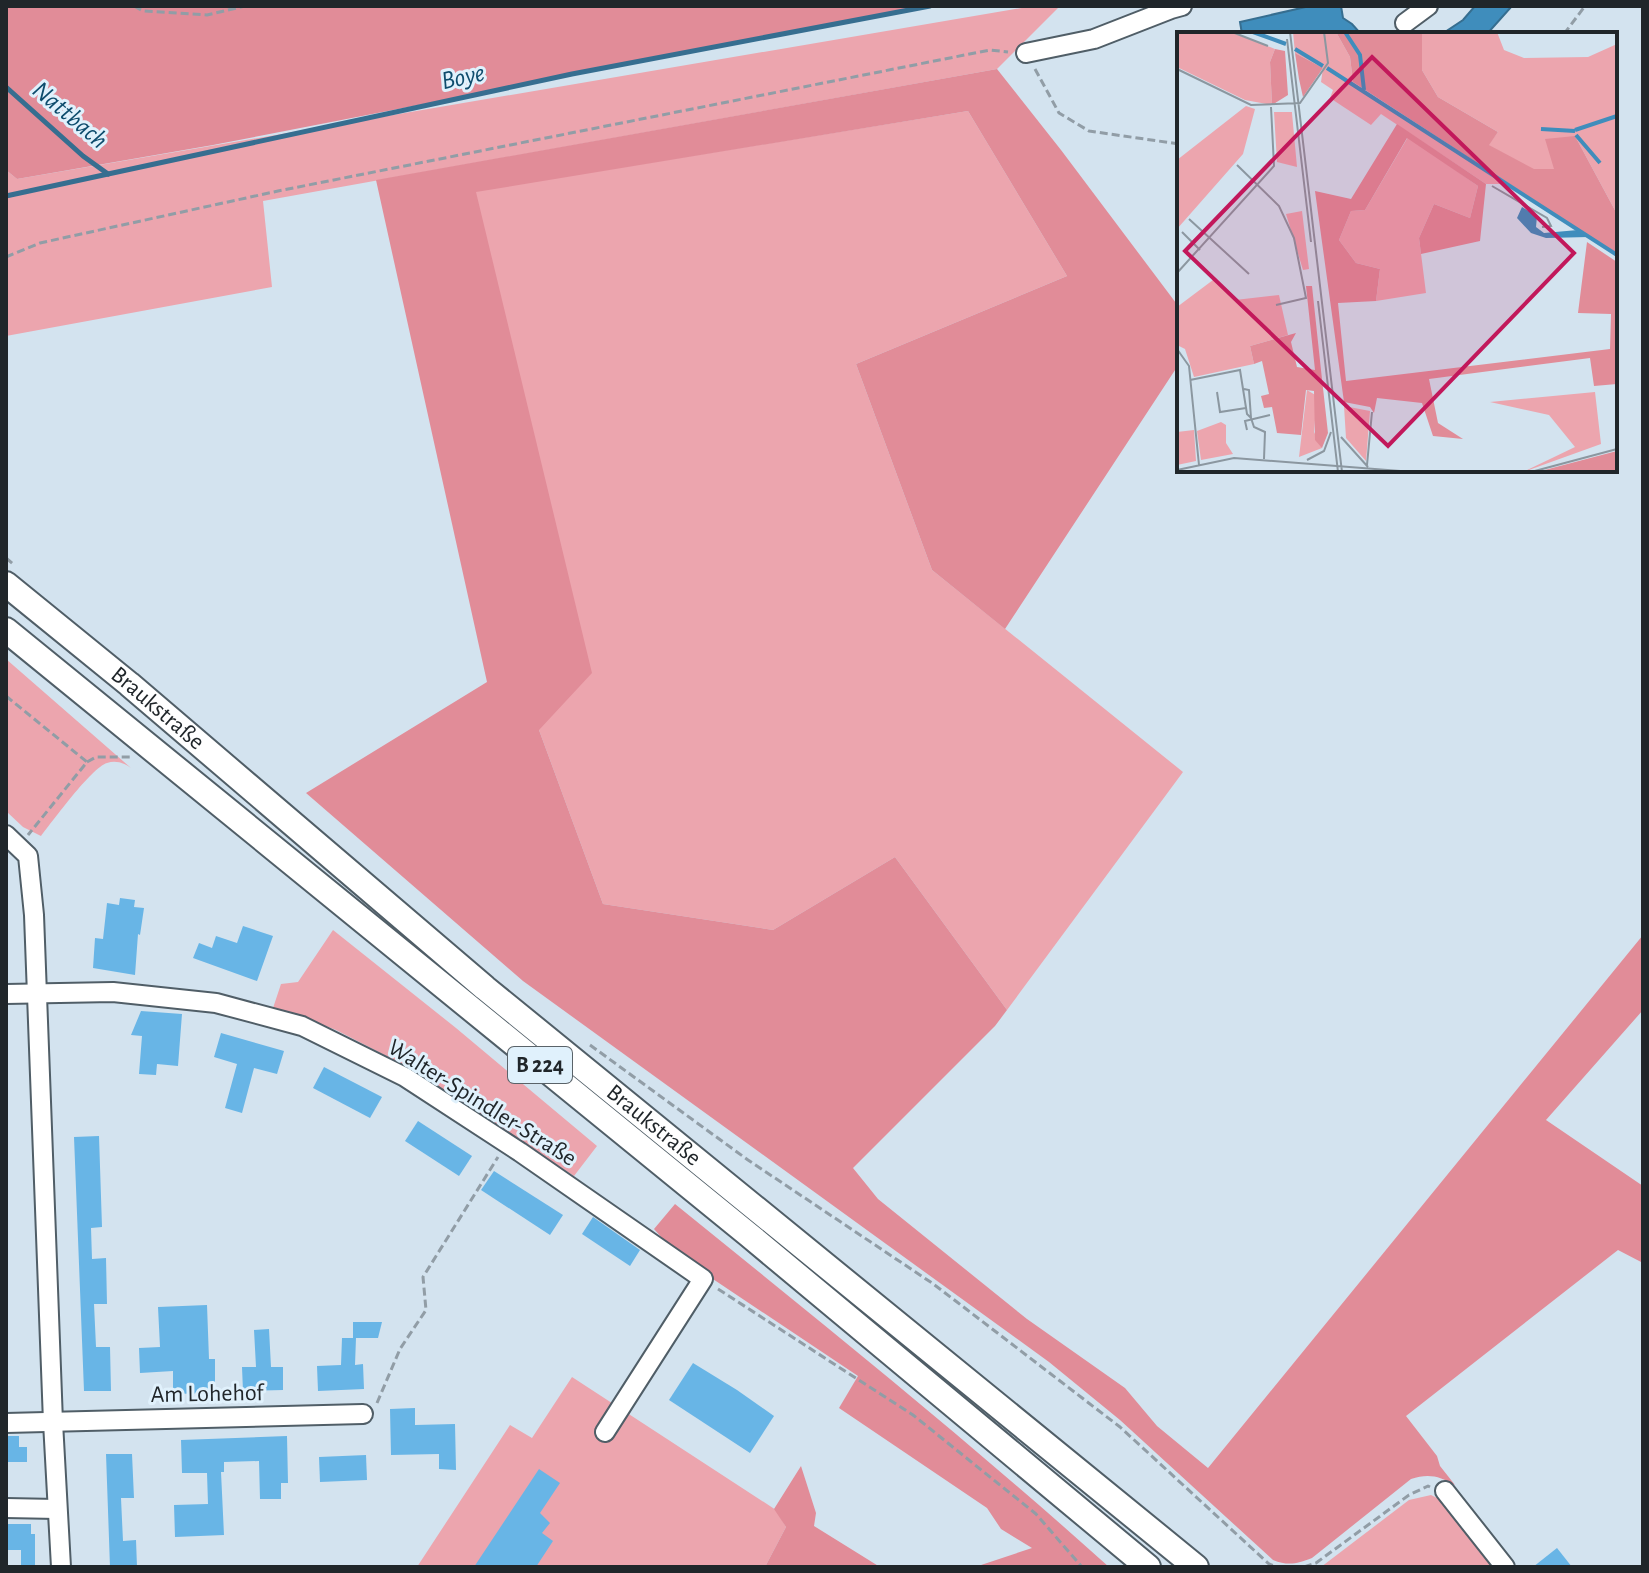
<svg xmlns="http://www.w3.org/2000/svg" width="1649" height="1573" viewBox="0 0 1649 1573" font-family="'Alegreya Sans',sans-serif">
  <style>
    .green { fill: #eca5ae }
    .forest { fill: #e18c98 }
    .water { fill: #3f8dbc; stroke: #366e90; stroke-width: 2 }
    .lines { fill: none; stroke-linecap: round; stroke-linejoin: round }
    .stream { stroke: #366e90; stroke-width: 5 }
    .building { fill: #68b5e6 }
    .minor-casing { stroke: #505e67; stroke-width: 22 }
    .major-casing { stroke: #505e67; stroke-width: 28 }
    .path { stroke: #919da6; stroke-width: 3; stroke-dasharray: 8 4; stroke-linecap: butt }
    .minor { stroke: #fff; stroke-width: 18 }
    .major { stroke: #fff; stroke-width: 24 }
    .labels { text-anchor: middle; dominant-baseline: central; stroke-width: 6; stroke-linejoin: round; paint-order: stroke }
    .shield { fill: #e0f1fc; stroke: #5a6369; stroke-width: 2 }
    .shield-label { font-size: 22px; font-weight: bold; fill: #20262a }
    .street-label { font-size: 24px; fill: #20262a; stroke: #e0f1fc }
    .water-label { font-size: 26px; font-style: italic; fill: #0e4c6d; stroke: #e0f1fc }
    .inset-river { fill: none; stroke: #3f8dbc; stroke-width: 4 }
    .inset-road { fill: none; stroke: #8b97a0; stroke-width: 2 }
    .view { fill: #c2185b; fill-opacity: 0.15; stroke: #c2185b; stroke-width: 4 }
    .inset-edge { fill: none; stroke: #20262a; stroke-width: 4 }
  </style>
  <rect width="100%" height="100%" fill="#d3e3ef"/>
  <g class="green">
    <path d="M 1033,6 L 1060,6 L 997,69 L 263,201 L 272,287 L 6,336 L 6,170 L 17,179 Z"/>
    <path d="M 968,111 L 1067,276 L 856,364 L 932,570 L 1183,772 L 1007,1010 L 895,857 L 773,930 L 603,904 L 539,730 L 475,191 Z"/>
    <path d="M 6,659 L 131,768 C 124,763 116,760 107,763 C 91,768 53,821 41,836 L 23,827 L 6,811 Z"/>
    <path d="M 333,930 L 456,1028 L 597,1146 L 574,1176 L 404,1065 L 336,1030 L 305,1018 L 273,1008 L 281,984 L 298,982 Z"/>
    <path d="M 572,1377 L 776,1510 L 786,1527 L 765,1567 L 417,1567 L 510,1425 L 532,1438 Z"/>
    <path d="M 1431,1495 L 1439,1499 L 1492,1567 L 1321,1567 L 1409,1500 Z"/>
  </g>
  <g class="forest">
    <path d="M 6,6 L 929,6 L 213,145 L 17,179 L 6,170 Z"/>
    <path d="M 997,69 L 1061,150 L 1179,307 L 1179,364 L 1005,629 L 932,570 L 856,364 L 1067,276 L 968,111 L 476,192 L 592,673 L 539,730 L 603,904 L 773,930 L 895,857 L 1007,1010 L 995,1026 L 853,1168 L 878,1199 L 1027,1319 L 1125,1388 L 1157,1426 L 1208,1468 L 1643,935 L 1643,1010 L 1546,1120 L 1643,1186 L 1643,1263 L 1618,1250 L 1406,1416 L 1437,1456 L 1440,1466 L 1455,1485 C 1440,1476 1428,1473 1411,1479 L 1312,1558 C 1297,1564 1288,1566 1273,1560 L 1120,1420 L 1049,1362 L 523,981 L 306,793 L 487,682 L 376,180 Z"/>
    <path d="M 675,1204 C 822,1323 969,1441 1109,1567 L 975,1567 L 1032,1548 L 1001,1529 L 987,1508 L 839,1408 L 858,1376 L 698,1269 L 672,1249 L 654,1229 Z"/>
    <path d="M 801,1466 L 816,1513 L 814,1526 L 880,1567 L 765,1567 L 786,1527 L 774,1509 Z"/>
  </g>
  <g class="water">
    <path d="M 1310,6 L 1341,6 L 1343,18 L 1352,24 L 1361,34 L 1242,34 L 1240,22 Z"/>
    <path d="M 1475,6 L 1512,6 L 1487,34 L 1442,34 L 1463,20 Z"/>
  </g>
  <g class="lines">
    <g class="stream">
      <path d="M 6,87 L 83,156 L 108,174"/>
      <path d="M 6,196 L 572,74 L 930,6"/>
    </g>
  </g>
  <g class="building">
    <path d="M 120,898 L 135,900 L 134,907 L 144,908 L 140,935 L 138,934 L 135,975 L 93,968 L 95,938 L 103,939 L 107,903 L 119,905 Z"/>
    <path d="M 243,926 L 273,936 L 257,981 L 193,958 L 199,943 L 212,948 L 216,936 L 237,943 Z"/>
    <path d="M 141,1011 L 182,1014 L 178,1066 L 157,1064 L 156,1075 L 139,1074 L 142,1036 L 131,1035 Z"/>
    <path d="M 221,1033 L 284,1051 L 277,1074 L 254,1068 L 242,1113 L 225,1108 L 237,1064 L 214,1057 Z"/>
    <path d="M 324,1067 L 382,1097 L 370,1118 L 313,1088 Z"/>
    <path d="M 418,1121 L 472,1156 L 459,1176 L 405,1141 Z"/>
    <path d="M 99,1136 L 102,1227 L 91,1228 L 92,1259 L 106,1258 L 107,1304 L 94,1304 L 96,1347 L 110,1347 L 111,1391 L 84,1391 L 74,1137 Z"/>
    <path d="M 494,1171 L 563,1215 L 550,1235 L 481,1190 Z"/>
    <path d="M 593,1217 L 640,1250 L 630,1266 L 582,1234 Z"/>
    <path d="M 207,1305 L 209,1359 L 215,1359 L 215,1393 L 173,1394 L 173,1371 L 140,1373 L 139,1348 L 160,1347 L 158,1307 Z"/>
    <path d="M 353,1322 L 382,1322 L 378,1338 L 353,1338 Z"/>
    <path d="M 269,1329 L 271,1367 L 283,1367 L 283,1390 L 243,1391 L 242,1367 L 256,1367 L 254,1330 Z"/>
    <path d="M 342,1338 L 356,1338 L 355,1365 L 363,1364 L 364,1389 L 318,1391 L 317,1366 L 341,1365 Z"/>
    <path d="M 693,1363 L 737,1390 L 774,1416 L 750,1453 L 669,1400 Z"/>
    <path d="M 415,1408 L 415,1425 L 455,1424 L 456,1470 L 439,1469 L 439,1454 L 391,1455 L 390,1409 Z"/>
    <path d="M 6,1436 L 19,1436 L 19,1447 L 27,1447 L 27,1462 L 6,1462 Z"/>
    <path d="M 287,1436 L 288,1483 L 281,1483 L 281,1499 L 260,1499 L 259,1461 L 224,1462 L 224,1472 L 221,1472 L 224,1535 L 175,1537 L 174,1505 L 208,1504 L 207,1473 L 182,1473 L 181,1440 Z"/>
    <path d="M 106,1454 L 132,1454 L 134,1498 L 121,1498 L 122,1520 L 123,1541 L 136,1540 L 137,1567 L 110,1567 Z"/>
    <path d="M 366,1455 L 367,1480 L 320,1482 L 319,1457 Z"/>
    <path d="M 539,1469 L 560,1483 L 540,1513 L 550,1523 L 542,1533 L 553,1541 L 536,1567 L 474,1567 Z"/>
    <path d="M 6,1524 L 31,1524 L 31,1534 L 35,1534 L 35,1567 L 21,1567 L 21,1550 L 6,1550 Z"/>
    <path d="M 1557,1548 L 1572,1567 L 1533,1567 Z"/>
  </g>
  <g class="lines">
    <defs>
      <g id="minor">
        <path d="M 1405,23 L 1428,6"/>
        <path d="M 1026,53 L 1094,39 L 1171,9 L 1182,6"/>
        <path d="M 6,835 L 28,856 L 34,915 L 53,1422 L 61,1567"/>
        <path d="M 6,994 L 113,992 L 216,1003 L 302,1026 L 405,1077 L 520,1152 L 703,1279 L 605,1432"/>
        <path d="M 6,1423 L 363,1414"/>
        <path d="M 1445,1491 L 1505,1567"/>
        <path d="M 6,1508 L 57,1509"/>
      </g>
      <g id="major">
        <path id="s1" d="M 6,584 L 129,684 L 485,988 L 1196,1567"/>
        <path d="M 6,630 L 749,1235 L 1148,1567"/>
      </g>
    </defs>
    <use href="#minor" class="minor-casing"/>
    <use href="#major" class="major-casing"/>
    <g class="path">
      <path d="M 134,6 L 143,11 L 207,15 L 245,6"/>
      <path d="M 1564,34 L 1585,6"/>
      <path d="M 1035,69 L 1059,113 L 1089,131 L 1179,144"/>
      <path d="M 6,257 L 40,243 L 278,191 L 990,50 L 1008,52"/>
      <path d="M 6,558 L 13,564"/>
      <path d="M 6,696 L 87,762 L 28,835"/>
      <path d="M 87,762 L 96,757 L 130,757"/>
      <path d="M 590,1045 L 748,1160 L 932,1283 L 957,1302 L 1120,1427 L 1269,1564 L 1277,1567"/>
      <path d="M 718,1289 L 913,1415 L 1036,1514 L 1082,1567"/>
      <path d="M 377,1403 L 400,1349 L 426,1310 L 423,1277 L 498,1157"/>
      <path d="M 1304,1567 L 1316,1563 L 1409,1495 L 1428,1486 L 1430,1487"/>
    </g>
    <use href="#minor" class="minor"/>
    <use href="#major" class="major"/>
  </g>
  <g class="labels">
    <rect class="shield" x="508" y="1047" width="64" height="36" rx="6"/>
    <g class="shield-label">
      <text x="540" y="1065">B 224</text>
    </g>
    <g class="street-label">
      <text stroke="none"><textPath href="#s1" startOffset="196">Braukstraße</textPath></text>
      <text transform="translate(482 1103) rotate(32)">Walter-Spindler-Straße</text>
      <text stroke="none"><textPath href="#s1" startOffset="844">Braukstraße</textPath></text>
      <text transform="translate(207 1394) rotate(-1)">Am Lohehof</text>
    </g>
    <g class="water-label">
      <text transform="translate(463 77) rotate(-12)">Boye</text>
      <text transform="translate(70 115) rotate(40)">Nattbach</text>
    </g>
  </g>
  <g transform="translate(1177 32)">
    <rect width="440" height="440" fill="#d3e3ef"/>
    <path d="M 0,0 L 53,0 L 98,17 L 93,30 L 95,73 L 68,68 L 0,35 ZM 116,0 L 159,0 L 173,25 L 176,50 L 326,152 L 309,152 L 204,82 L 194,93 L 153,66 L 156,58 L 144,50 L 146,36 L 118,21 ZM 245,0 L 320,0 L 327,18 L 347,26 L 411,25 L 440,12 L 440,182 L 398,104 L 378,137 L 357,138 L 311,113 L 321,100 L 261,65 L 245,38 ZM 69,74 L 78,77 L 66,122 L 0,197 L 0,128 ZM 115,80 L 115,81 L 120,135 L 100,130 L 97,80 ZM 231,105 L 301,154 L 293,186 L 257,172 L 242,206 L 249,261 L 199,269 L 203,237 L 179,231 L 162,208 L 174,179 L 188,178 ZM 125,179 L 132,237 L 126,238 L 109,182 ZM 36,248 L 58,268 L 102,263 L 111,303 L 73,314 L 77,332 L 17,345 L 8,317 L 0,313 L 0,275 ZM 130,358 L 140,364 L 137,400 L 145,416 L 122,425 ZM 418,360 L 424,412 L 346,440 L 398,415 L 372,383 L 313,370 ZM 167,374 L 193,379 L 189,429 L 169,406 ZM 44,390 L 49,393 L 49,411 L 56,422 L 24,428 L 20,399 ZM 17,398 L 19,429 L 0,433 L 0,400 Z" fill="#eca5ae"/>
    <path d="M 159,0 L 245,0 L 245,38 L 261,65 L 321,100 L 312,113 L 357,137 L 377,137 L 368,107 L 398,104 L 440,182 L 440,222 L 176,50 L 173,25 ZM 98,17 L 108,19 L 111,63 L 95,73 L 93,30 ZM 118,21 L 146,36 L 126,65 L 122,47 ZM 220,92 L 309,152 L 303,209 L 244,222 L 242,206 L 257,172 L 293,186 L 301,154 L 230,106 L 188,178 L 174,179 L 162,208 L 179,231 L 203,237 L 199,269 L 161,271 L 169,349 L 433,317 L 434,282 L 401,281 L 410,210 L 440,230 L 440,352 L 417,354 L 413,326 L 252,347 L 261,391 L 286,407 L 256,404 L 245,371 L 200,366 L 197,381 L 193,375 L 167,370 L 138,159 L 174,167 ZM 129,254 L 135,254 L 144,338 L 151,401 L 145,416 L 138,408 L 137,359 L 129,358 L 124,403 L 100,401 L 95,375 L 87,376 L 84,364 L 92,362 L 85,329 L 77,332 L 73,314 L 119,301 L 114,310 L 120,335 L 138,338 ZM 440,419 L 440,440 L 360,440 Z" fill="#e18c98"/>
    <path d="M 345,175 L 360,184 L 359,195 L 367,201 L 401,198 L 412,205 L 369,206 L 354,201 L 340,186 Z" fill="#3f8dbc"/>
    <path class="inset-river" d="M 76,0 L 109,12M 168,0 L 183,23 L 187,58M 118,17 L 146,34M 150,36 L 440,223M 364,97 L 398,99M 398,98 L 440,84M 399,103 L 423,131"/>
    <path class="inset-road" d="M 55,0 L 91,14M 113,0 L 165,440M 110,7 L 134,210M 0,37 L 74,73 L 123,71 L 151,31 L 147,0M 60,133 L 102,174 L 117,206 L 129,266 L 99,273M 315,154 L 370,186 L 374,194 L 365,195M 12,187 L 72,242M 5,200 L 23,218M 0,241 L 97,134 L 94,75M 141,269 L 161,440M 0,317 L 12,334 L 22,433M 13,348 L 63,338 L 70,382 L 74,386 L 72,358 L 67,357M 40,360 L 43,380 L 69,376M 74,386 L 77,395 L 88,400 L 87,427M 70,398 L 68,389 L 93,383M 164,405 L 191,435M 130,428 L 147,419 L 154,400M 190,433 L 195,380M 0,438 L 57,426 L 236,440M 354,440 L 440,417"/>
    <path class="view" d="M 195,25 L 397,221 L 211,414 L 8,219 Z"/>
    <rect width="440" height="440" class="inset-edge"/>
  </g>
  <rect width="1649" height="1573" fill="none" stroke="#20262a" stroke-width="16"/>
</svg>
